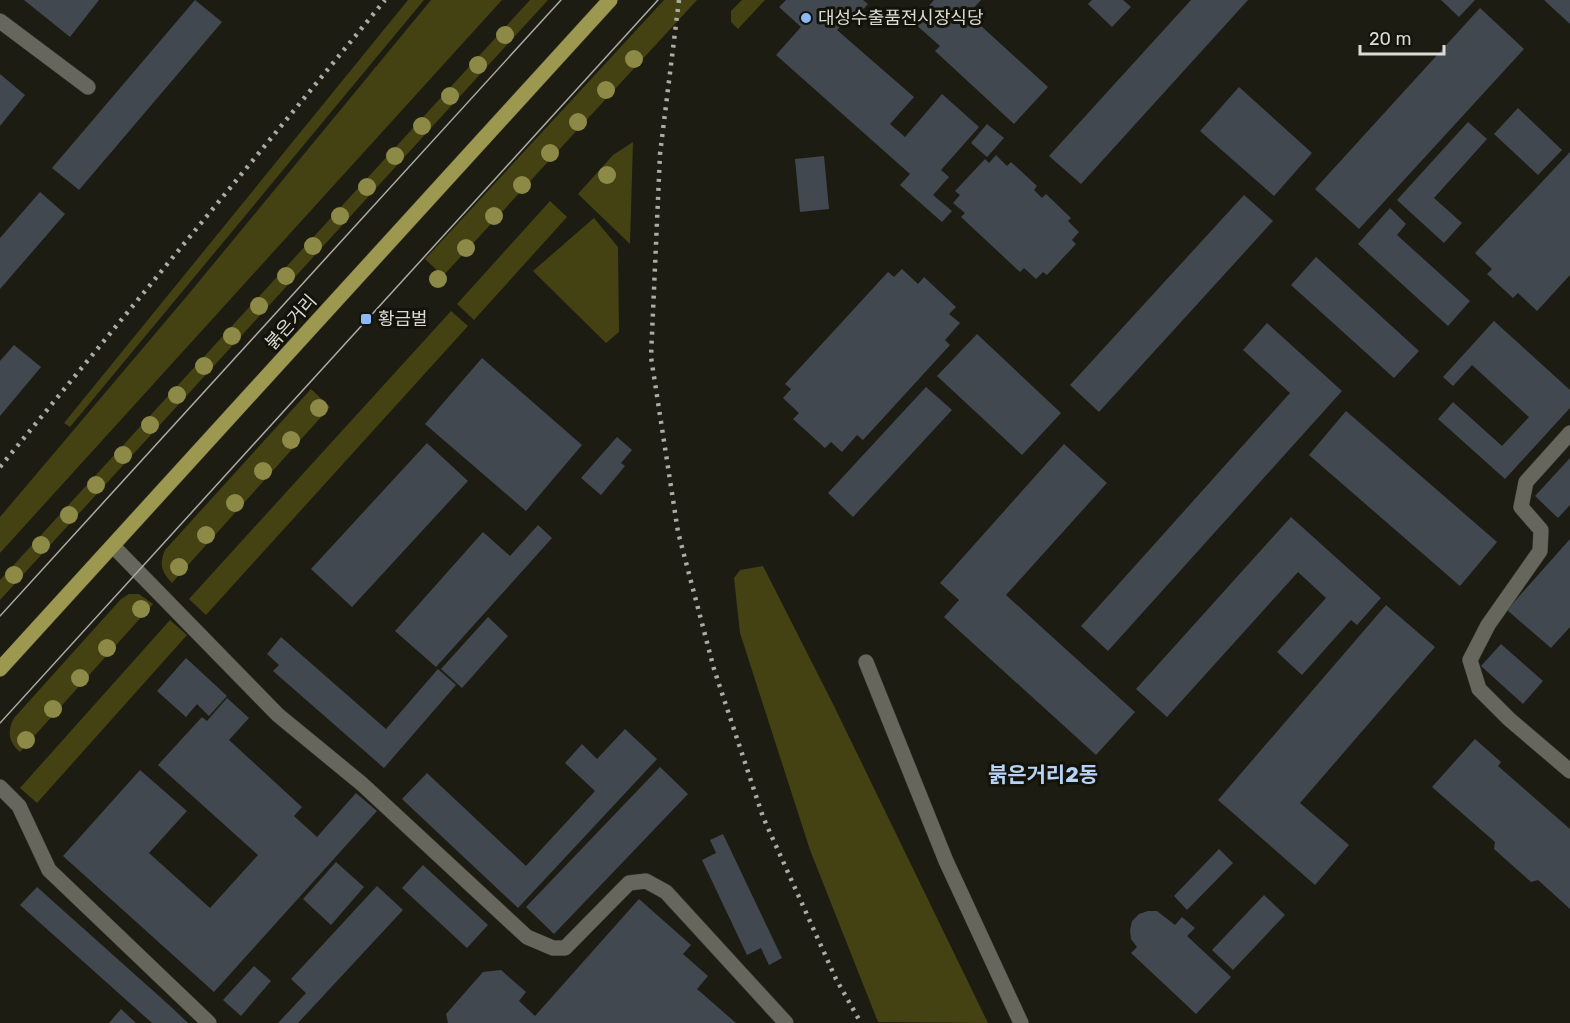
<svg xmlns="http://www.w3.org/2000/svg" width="1570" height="1023" viewBox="0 0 1570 1023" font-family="Rubik,'Noto Sans KR',sans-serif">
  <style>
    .green { fill: #444113 }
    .building { fill: #424850 }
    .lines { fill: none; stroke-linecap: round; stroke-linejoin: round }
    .minor-casing { stroke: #363531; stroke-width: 16 }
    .major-casing { stroke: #363531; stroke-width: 16 }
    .minor { stroke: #67665c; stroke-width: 15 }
    .major { stroke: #9c984f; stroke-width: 15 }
    .tram { stroke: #acaca6; stroke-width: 1.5 }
    .rail { stroke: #acaca6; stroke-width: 4.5; stroke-dasharray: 3 6; stroke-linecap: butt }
    .tree { fill: #8d8946 }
    .poi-dot { fill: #8abafc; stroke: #13130a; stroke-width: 2 }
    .labels { text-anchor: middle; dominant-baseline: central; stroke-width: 6; stroke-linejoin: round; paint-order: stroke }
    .poi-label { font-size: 18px; fill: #dcdcd6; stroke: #13130a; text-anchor: start }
    .street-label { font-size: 18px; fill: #dcdcd6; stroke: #13130a }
    .quarter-label { font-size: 21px; font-weight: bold; fill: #b7d2f7; stroke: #13130a }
  </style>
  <rect width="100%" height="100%" fill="#1c1c13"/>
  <g class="green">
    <path d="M 408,0 L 424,0 L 70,427 L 64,423 Z"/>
    <path d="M 431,0 L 502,0 L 0,553 L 0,517 L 187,296 Z"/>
    <path d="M 530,0 L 548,0 L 0,600 L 0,580 Z"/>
    <path d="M 664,0 L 697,0 L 443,276 L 425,259 Z"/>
    <path d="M 742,0 L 765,0 L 738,29 L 731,22 L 731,11 Z"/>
    <path d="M 633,142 L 630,244 L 578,194 L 613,155 Z"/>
    <path d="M 550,201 L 567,217 L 474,320 L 457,304 Z"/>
    <path d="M 594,218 L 618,247 L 619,332 L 606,343 L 533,271 Z"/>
    <path d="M 451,311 L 468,326 L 206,615 L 189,599 Z"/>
    <path d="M 311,389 L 330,407 L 172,583 C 161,571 159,564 165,550 Z"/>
    <path d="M 763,566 L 834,706 L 988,1023 L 878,1022 L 810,850 L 740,633 L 734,578 L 740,570 Z"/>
    <path d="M 129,594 L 139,594 L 153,604 L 20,752 C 8,742 7,731 14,718 L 121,599 Z"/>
    <path d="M 170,620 L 187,635 L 37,803 L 20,788 Z"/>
  </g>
  <g class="building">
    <path d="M 24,0 L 99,0 L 70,37 Z"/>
    <path d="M 195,0 L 222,22 L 79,190 L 52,168 Z"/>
    <path d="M 786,0 L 863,0 L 868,4 L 851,22 L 847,19 L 837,30 L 914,97 L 890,124 L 905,137 L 942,94 L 979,127 L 941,170 L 949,177 L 933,195 L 952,211 L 942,222 L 900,185 L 910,174 L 776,55 L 801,27 L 779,7 Z"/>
    <path d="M 934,0 L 981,0 L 968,14 L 1048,87 L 1014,124 L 935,51 L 940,46 L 914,23 Z"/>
    <path d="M 1092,0 L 1123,0 L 1131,7 L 1112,27 L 1088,4 Z"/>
    <path d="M 1191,0 L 1248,0 L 1081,184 L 1049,156 Z"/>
    <path d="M 1441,0 L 1475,0 L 1459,17 Z"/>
    <path d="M 1544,0 L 1570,0 L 1570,24 Z"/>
    <path d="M 1480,8 L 1524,49 L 1359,229 L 1315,189 Z"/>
    <path d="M 0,74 L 25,95 L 0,126 Z"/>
    <path d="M 1239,87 L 1312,153 L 1274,196 L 1200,131 Z"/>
    <path d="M 1518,108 L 1562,150 L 1538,175 L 1494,134 Z"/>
    <path d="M 1468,122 L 1487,139 L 1434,198 L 1462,223 L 1444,243 L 1397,200 Z"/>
    <path d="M 987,124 L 1004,138 L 987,157 L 971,143 Z"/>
    <path d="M 1570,152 L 1570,275 L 1537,311 L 1518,293 L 1513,298 L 1487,274 L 1492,269 L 1475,253 Z"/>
    <path d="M 996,155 L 1007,166 L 1011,162 L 1037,186 L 1034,190 L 1042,198 L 1046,194 L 1071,218 L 1068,221 L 1079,232 L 1072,240 L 1076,244 L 1047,275 L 1043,272 L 1036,279 L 1024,268 L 1020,272 L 961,217 L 965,213 L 953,203 L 960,195 L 955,191 L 985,159 L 989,163 Z"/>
    <path d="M 824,156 L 829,209 L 800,212 L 795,159 Z"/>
    <path d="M 40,192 L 65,214 L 0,289 L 0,238 Z"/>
    <path d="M 1244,195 L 1273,221 L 1099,412 L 1070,385 Z"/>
    <path d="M 1390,208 L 1406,224 L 1397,235 L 1470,301 L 1448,326 L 1358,244 Z"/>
    <path d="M 1316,257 L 1419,351 L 1394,378 L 1291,285 Z"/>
    <path d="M 902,269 L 918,284 L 924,277 L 956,307 L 949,314 L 960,323 L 945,340 L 950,345 L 863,440 L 857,435 L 842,452 L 831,442 L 825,448 L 793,419 L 799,413 L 783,398 L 791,389 L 785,384 L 888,272 L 894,277 Z"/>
    <path d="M 1494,321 L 1570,390 L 1570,408 L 1505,479 L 1438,419 L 1453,402 L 1502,446 L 1529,417 L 1472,365 L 1453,386 L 1443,377 Z"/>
    <path d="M 1267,323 L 1342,391 L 1108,651 L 1081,626 L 1290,393 L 1243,350 Z"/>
    <path d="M 977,334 L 1061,413 L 1022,455 L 937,376 Z"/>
    <path d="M 14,345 L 41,367 L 0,416 L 0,361 Z"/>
    <path d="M 482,358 L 582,445 L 526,511 L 425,424 Z"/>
    <path d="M 926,387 L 952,410 L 853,517 L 828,493 Z"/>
    <path d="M 1346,411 L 1497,542 L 1460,586 L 1309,455 Z"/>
    <path d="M 617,437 L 632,450 L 621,463 L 625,466 L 601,495 L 581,478 Z"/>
    <path d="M 427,443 L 468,481 L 352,607 L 311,569 Z"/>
    <path d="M 1064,444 L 1107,483 L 1006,595 L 1135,712 L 1096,755 L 944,617 L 959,600 L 940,583 Z"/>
    <path d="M 1570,458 L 1570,505 L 1558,518 L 1535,496 Z"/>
    <path d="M 1291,517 L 1381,598 L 1357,625 L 1351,620 L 1302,675 L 1277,652 L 1326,598 L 1298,572 L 1167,717 L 1136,689 Z"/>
    <path d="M 538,525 L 552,538 L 436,667 L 395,631 L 483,532 L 510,556 Z"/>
    <path d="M 1570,539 L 1570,627 L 1551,648 L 1507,610 Z"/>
    <path d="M 1386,605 L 1435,647 L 1300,803 L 1349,845 L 1315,885 L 1218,800 Z"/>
    <path d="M 488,617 L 508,636 L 462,688 L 441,669 Z"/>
    <path d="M 281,637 L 386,729 L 438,669 L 456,685 L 384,768 L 273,671 L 279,665 L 267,654 Z"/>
    <path d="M 1501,644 L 1543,681 L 1523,704 L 1481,666 Z"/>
    <path d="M 186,658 L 227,696 L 209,716 L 197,704 L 186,717 L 157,691 Z"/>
    <path d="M 227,698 L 249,718 L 229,740 L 302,807 L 294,816 L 317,837 L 356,793 L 377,811 L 214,992 L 63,856 L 140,770 L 187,811 L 149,853 L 210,908 L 258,855 L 158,765 L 202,717 L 207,721 Z"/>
    <path d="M 625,729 L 657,759 L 518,908 L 402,799 L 427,773 L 526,866 L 595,791 L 565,763 L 582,744 L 597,759 Z"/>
    <path d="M 1475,739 L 1501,762 L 1498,766 L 1570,829 L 1570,909 L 1538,880 L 1531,882 L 1494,849 L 1495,842 L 1432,787 Z"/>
    <path d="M 660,767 L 688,794 L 554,934 L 526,907 Z"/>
    <path d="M 723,834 L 782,958 L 769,965 L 761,948 L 747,955 L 702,860 L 716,853 L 710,840 Z"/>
    <path d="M 1219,849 L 1233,863 L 1187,910 L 1174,896 Z"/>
    <path d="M 336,862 L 364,887 L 331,925 L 303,899 Z"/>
    <path d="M 423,865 L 488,925 L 467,948 L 402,888 Z"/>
    <path d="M 377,886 L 403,910 L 298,1023 L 278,1023 L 306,993 L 291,979 Z"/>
    <path d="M 37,887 L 169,1005 L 188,1023 L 152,1023 L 20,905 Z"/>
    <path d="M 1264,895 L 1285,915 L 1233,970 L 1212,950 Z"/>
    <path d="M 639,899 L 691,945 L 683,954 L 708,976 L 697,989 L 736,1023 L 448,1023 L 446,1014 L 483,972 L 501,970 L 526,992 L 519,1001 L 535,1016 Z"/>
    <path d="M 1148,911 L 1157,911 L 1175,925 L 1182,917 L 1195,928 L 1187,936 L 1231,977 L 1196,1014 L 1131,953 L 1137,947 L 1131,939 L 1130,930 L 1132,921 L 1139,914 Z"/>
    <path d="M 254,966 L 271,981 L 241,1016 L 223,1000 Z"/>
    <path d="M 121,1009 L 136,1023 L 109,1023 Z"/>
  </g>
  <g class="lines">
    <defs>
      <g id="minor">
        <path d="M 0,21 L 88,87"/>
        <path d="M 1570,433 L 1526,482 L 1521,507 L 1541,530 L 1540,551 L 1488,625 L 1470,660 L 1479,689 L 1509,719 L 1570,771"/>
        <path d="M 113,546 L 278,715 L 362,784 L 527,937 L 553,948 L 565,948 L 629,883 L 646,881 L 666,892 L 786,1023"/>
        <path d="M 866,662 L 946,861 L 1021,1023"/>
        <path d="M 0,787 L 19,806 L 49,870 L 209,1023"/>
      </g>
      <path id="major" d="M 0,669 L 610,0"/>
    </defs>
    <use href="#minor" class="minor-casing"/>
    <use href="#major" class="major-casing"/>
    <use href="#minor" class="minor"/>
    <use href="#major" class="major"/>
    <g class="tram">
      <path d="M 0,616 L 561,0"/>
      <path d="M 0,723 L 658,0"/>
    </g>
    <g class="rail">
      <path d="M 679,0 L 660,154 L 651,357 L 678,532 L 714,669 L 763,817 L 836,979 L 861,1023"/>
      <path d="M 0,467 L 385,0"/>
    </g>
  </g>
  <g class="tree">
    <circle cx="505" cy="35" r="9"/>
    <circle cx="634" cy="59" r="9"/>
    <circle cx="478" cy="65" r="9"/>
    <circle cx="606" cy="90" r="9"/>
    <circle cx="450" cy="96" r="9"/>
    <circle cx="578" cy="122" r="9"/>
    <circle cx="422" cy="126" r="9"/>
    <circle cx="550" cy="153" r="9"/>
    <circle cx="395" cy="156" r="9"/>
    <circle cx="607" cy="175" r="9"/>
    <circle cx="522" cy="185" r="9"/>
    <circle cx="367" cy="187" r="9"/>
    <circle cx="340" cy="216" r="9"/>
    <circle cx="494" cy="216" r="9"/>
    <circle cx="313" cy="246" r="9"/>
    <circle cx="466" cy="248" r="9"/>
    <circle cx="286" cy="276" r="9"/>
    <circle cx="438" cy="279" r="9"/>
    <circle cx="259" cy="306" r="9"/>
    <circle cx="232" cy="336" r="9"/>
    <circle cx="204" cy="366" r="9"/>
    <circle cx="177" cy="395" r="9"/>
    <circle cx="319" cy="408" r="9"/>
    <circle cx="150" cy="425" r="9"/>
    <circle cx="291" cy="440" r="9"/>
    <circle cx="123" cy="455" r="9"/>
    <circle cx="263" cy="471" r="9"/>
    <circle cx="96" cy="485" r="9"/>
    <circle cx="235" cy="503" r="9"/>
    <circle cx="69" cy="515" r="9"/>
    <circle cx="206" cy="535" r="9"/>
    <circle cx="41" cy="545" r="9"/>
    <circle cx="179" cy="567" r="9"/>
    <circle cx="14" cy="575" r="9"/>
    <circle cx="141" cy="609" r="9"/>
    <circle cx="107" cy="648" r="9"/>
    <circle cx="80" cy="678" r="9"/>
    <circle cx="53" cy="709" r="9"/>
    <circle cx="26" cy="740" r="9"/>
  </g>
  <g class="poi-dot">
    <circle cx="806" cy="18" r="6"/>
    <rect x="360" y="313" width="12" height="12" rx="3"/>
  </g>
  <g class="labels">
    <g class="poi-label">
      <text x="818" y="18">대성수출품전시장식당</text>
      <text x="378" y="319">황금벌</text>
    </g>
    <g class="street-label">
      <text transform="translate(291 322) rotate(-48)">붉은거리</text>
    </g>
    <g class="quarter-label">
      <text x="1043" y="774">붉은거리2동</text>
    </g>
  </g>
  <path d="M1360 45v9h84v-9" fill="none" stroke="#dcdcd6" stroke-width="3"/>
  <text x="1369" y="45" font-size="18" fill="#dcdcd6" stroke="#13130a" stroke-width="4.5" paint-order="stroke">20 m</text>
</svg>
